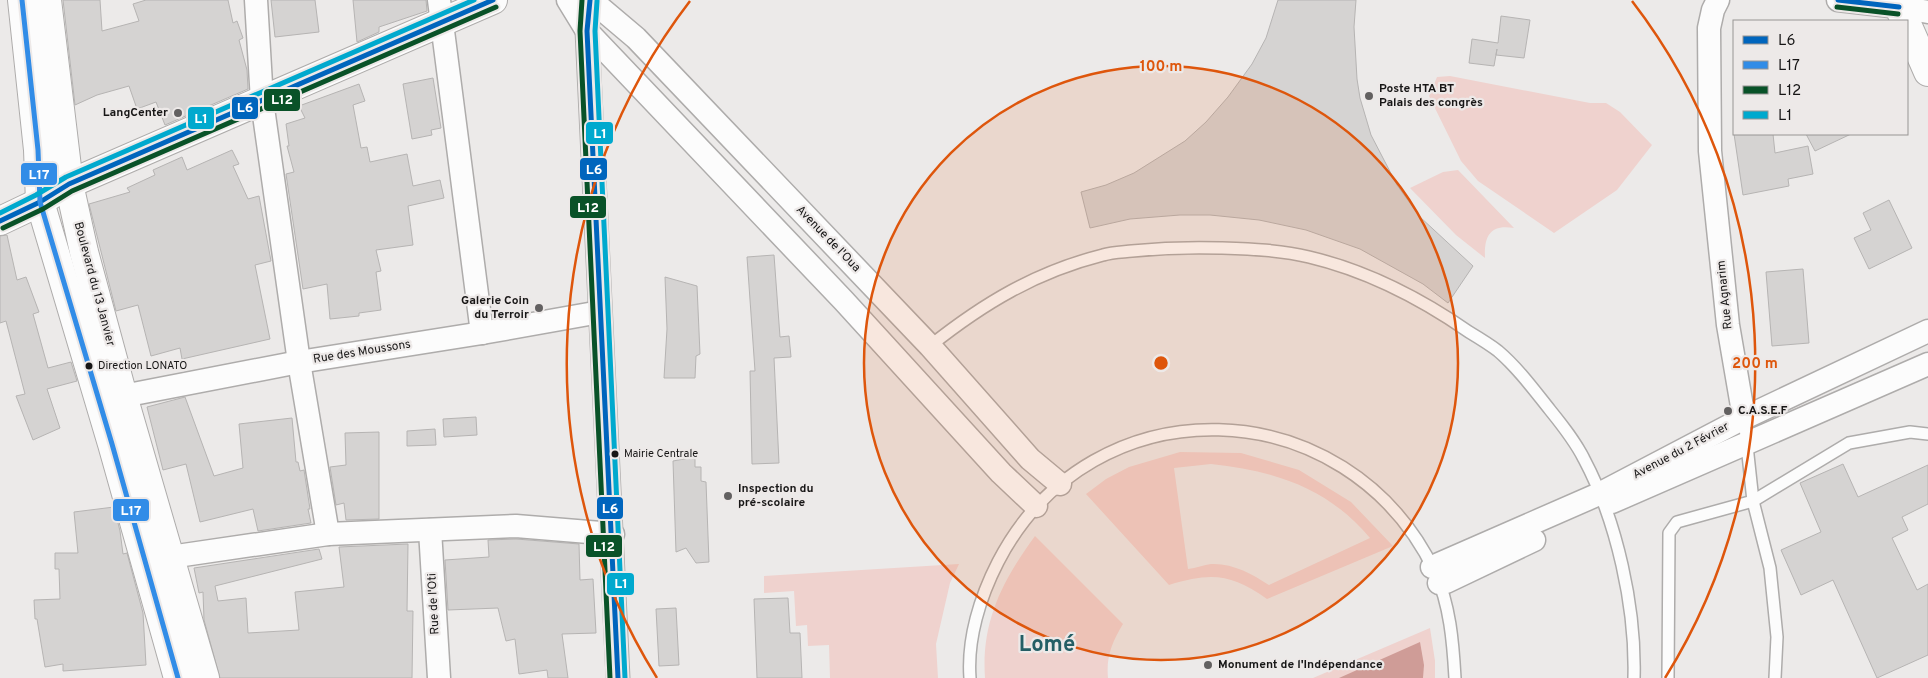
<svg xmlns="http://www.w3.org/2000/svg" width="1928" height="678" viewBox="0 0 1928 678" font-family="Overpass,sans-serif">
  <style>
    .green { fill: #efd2ce; fill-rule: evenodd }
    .water { fill: #cf9c97 }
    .building { fill: #d5d3d2; stroke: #b6b4b3 }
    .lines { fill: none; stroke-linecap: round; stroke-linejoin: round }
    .service-casing { stroke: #aeacab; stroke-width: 14 }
    .minor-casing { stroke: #aeacab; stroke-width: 25 }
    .tertiary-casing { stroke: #aeacab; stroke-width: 30 }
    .secondary-casing { stroke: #aeacab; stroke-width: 30 }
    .trunk-casing { stroke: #aeacab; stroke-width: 30 }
    .service { stroke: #fcfcfc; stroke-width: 11 }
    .minor { stroke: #fcfcfc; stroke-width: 22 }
    .tertiary { stroke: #fcfcfc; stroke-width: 28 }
    .secondary { stroke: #fcfcfc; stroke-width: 28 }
    .trunk { stroke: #fcfcfc; stroke-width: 28 }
    .bus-1-casing { stroke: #ede9e8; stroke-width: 9 }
    .bus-2-casing { stroke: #ede9e8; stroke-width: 9 }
    .bus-3-casing { stroke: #ede9e8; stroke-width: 9 }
    .bus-4-casing { stroke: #ede9e8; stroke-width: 9 }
    .bus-1 { stroke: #0065bd; stroke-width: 5 }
    .bus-2 { stroke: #318ce7; stroke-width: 5 }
    .bus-3 { stroke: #095228; stroke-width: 5 }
    .bus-4 { stroke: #00a9ce; stroke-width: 5 }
    .ring { fill: none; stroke: #de560c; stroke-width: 2.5 }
    .poi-dot { fill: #626060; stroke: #ede9e8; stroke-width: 2 }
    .bus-dot { fill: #171616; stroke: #ede9e8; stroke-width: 2 }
    .labels { text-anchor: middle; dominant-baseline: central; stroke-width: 4.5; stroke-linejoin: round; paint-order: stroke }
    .bus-label { font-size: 11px; fill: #171616; stroke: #ede9e8; text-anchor: start }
    .poi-label { font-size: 12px; font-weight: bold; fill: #171616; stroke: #ede9e8; text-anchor: start }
    .street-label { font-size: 12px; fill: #171616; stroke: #ede9e8 }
    .town-label { font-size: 22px; font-weight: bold; fill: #245e65; stroke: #ede9e8 }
    .centre { fill: #de560c; stroke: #ede9e8; stroke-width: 2.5 }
    .ring-label { font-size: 15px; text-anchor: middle; font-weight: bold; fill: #de560c; stroke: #ede9e8; stroke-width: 4.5; stroke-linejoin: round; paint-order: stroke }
    .line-badge { stroke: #ede9e8; stroke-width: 2 }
    .badge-label { font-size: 14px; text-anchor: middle; font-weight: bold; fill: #fff }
  </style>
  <rect width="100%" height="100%" fill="#eceae9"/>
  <g class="green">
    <path d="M 1450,76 L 1590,103 L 1606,103 L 1620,112 L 1652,145 L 1617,190 L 1554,233 L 1478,181 L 1461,161 L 1429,96 L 1437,77 Z"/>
    <path d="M 1458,170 L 1514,228 C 1490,224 1484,236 1485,258 L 1456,235 L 1410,188 L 1443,172 Z"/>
    <path d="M 1180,452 L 1241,453 L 1299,470 L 1351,502 L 1393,546 L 1267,599 C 1231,574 1212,572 1169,585 L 1086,494 L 1106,479 L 1129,467 ZM 1211,464 C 1275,471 1327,487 1370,538 L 1269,585 C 1252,574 1233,563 1211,564 C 1204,565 1196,568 1188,569 L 1174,468 Z"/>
    <path d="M 1035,536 L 1123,624 C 1112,642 1106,657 1108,678 L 985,678 C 981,621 1003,580 1035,536 Z"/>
    <path d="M 959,564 L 950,583 L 936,644 L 938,678 L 830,678 L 829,645 L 808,646 L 807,625 L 796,626 L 794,591 L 764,593 L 764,576 Z"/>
    <path d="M 1430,628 L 1435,661 L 1435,678 L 1313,678 Z"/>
  </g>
  <path class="water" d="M 1420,642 L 1424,665 L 1423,678 L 1339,678 Z"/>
  <g class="building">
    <path d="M 63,0 L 100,0 L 102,31 L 139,21 L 133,4 L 146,0 L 228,0 L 233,23 L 237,21 L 243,38 L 239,40 L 247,70 L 248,89 L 211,105 L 187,112 L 188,115 L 165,125 L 156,102 L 137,109 L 129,86 L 97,95 L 75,105 Z"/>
    <path d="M 271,0 L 315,0 L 319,32 L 275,37 Z"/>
    <path d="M 353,0 L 426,0 L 427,11 L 379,27 L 379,32 L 357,42 Z"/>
    <path d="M 1278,0 L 1356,0 L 1354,27 L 1357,79 L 1360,98 L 1371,135 L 1397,185 L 1420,217 L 1473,266 L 1448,303 L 1423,284 L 1360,249 L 1306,230 L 1259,220 L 1210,215 L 1180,215 L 1130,219 L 1090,228 L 1081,192 L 1106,185 L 1134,173 L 1185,141 L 1206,122 L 1228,97 L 1252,64 L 1266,38 Z"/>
    <path d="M 1501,16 L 1530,20 L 1524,58 L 1496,55 L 1497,49 L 1494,66 L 1469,63 L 1472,39 L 1498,43 Z"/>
    <path d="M 433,78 L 441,128 L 431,130 L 432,135 L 412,139 L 403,84 Z"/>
    <path d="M 359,84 L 365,101 L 353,105 L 361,148 L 367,147 L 370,162 L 407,154 L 413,186 L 440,180 L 444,198 L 408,206 L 413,245 L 376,250 L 381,271 L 376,272 L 381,310 L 359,313 L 359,316 L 330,319 L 327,284 L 303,289 L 286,174 L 294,172 L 287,146 L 289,146 L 286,124 L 305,118 L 299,106 Z"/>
    <path d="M 1734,134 L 1773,134 L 1775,153 L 1808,146 L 1813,174 L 1788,179 L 1789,186 L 1743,195 Z"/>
    <path d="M 1806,134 L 1851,134 L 1815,151 Z"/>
    <path d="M 232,150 L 239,164 L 233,166 L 248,199 L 259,196 L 271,261 L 255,265 L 270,339 L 182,359 L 180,348 L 151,356 L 138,305 L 116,311 L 89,204 L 130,192 L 127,188 L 155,175 L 153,170 L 182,157 L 187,170 Z"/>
    <path d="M 1889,200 L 1912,248 L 1869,269 L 1854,238 L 1871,230 L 1863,213 Z"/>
    <path d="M 7,235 L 17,280 L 26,277 L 39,312 L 33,314 L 48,368 L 71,362 L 77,381 L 47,389 L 60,428 L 33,440 L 16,396 L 25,394 L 6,321 L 0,323 L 0,236 Z"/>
    <path d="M 774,255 L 780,337 L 789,336 L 791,357 L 774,358 L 779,463 L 752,464 L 750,371 L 755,371 L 747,257 Z"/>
    <path d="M 1803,269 L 1809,343 L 1772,346 L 1766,272 Z"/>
    <path d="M 665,277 L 697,286 L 700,354 L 696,356 L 695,378 L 664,378 L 667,329 Z"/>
    <path d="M 185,397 L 214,476 L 243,468 L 239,424 L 292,418 L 296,462 L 298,462 L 300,471 L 304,470 L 310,509 L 308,509 L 311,523 L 258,531 L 253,509 L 200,522 L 186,464 L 163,470 L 147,407 Z"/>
    <path d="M 476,417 L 477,435 L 444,437 L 443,419 Z"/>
    <path d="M 435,429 L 436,445 L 407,446 L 407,431 Z"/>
    <path d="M 379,432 L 379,519 L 346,520 L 344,503 L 336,505 L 330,467 L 346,465 L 345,433 Z"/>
    <path d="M 695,457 L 695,467 L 701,467 L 701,481 L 706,482 L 709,562 L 696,563 L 686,548 L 676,552 L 673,461 Z"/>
    <path d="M 1843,464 L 1858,497 L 1928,465 L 1928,504 L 1902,517 L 1908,530 L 1892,538 L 1917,590 L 1928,584 L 1928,655 L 1877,678 L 1833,580 L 1801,595 L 1781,550 L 1821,532 L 1800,483 Z"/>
    <path d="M 114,507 L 120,531 L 123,554 L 127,553 L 143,613 L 146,665 L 63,671 L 63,664 L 45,667 L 37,619 L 35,619 L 34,600 L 60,599 L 59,569 L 55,569 L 55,553 L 78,553 L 74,512 Z"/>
    <path d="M 516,539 L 579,544 L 580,580 L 593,579 L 596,633 L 562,634 L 568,678 L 548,678 L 547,670 L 519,674 L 515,639 L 506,641 L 498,608 L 448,610 L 445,560 L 489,557 L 488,540 Z"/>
    <path d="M 408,544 L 407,611 L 413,611 L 412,678 L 220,678 L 204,620 L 203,592 L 199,593 L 194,568 L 319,549 L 322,559 L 215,586 L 218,601 L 246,598 L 248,633 L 299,630 L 295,592 L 344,587 L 339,547 Z"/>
    <path d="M 788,598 L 790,633 L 800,633 L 802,678 L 757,678 L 754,599 Z"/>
    <path d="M 676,608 L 679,665 L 659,666 L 656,609 Z"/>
  </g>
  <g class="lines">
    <defs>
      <g id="service">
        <path d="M 930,346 C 984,303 1036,272 1103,255 C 1112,252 1123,252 1132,251 C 1162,248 1191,247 1221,248 C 1250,249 1281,250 1309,257 C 1368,271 1420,298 1469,332 C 1479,338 1489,344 1498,351 C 1518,368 1534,390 1550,410 C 1563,426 1575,441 1584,459 C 1617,521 1636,608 1634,678"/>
        <path d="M 1744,418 L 1753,501 L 1770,568 L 1777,637 L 1775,678"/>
        <path d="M 970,678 C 967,639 980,597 998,562 C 1092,380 1347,388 1435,572 C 1450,605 1453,642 1455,678"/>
        <path d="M 1668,678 L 1669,533 L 1677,522 L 1753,501 L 1849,443 L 1910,432 L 1928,434"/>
      </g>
      <g id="minor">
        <path d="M 256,0 L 262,101 L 299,362 L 328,534"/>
        <path d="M 439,0 L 482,333"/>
        <path d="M 568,0 L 587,31 L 844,301 L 1001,473 L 1036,506"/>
        <path d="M 590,0 L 587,31 L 618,678"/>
        <path d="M 591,0 L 636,38 L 930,346 L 1030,459 L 1060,484"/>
        <path d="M 1718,0 L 1713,10 L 1709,28 L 1710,151 L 1728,325 L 1744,418"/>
        <path d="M 1838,0 L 1899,7 L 1928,12"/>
        <path d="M 123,396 L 299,362 L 482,333 L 600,312"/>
        <path d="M 1612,502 L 1928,364"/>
        <path d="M 430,530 L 439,678"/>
        <path d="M 170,557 L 328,534 L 516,526 L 613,534"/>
        <path d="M 1432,567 L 1599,494 L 1744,418 L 1928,331"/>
        <path d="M 1439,583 L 1446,582 L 1534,540"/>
      </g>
      <g id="tertiary">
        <path d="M 1896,0 L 1905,21"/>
        <path d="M 1907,24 L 1928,72"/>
      </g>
      <path id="secondary" d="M 69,184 L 493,0"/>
      <g id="trunk">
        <path d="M 22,0 L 38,150 L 40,202 L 112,444 L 178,678"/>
        <path d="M 47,0 L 69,184 L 84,252 L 123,396 L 205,678"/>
        <path d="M 0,221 L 40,202 L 54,193"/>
      </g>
    </defs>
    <use href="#service" class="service-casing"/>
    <use href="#minor" class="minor-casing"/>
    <use href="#tertiary" class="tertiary-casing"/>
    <use href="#secondary" class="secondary-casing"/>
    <use href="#trunk" class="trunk-casing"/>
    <use href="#service" class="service"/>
    <use href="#minor" class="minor"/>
    <use href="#tertiary" class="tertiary"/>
    <use href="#secondary" class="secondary"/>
    <use href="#trunk" class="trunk"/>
    <defs>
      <g id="bus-1">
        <path d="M 590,0 L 587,31 L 618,678"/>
        <path d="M 1838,0 L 1899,7"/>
        <path d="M 0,221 L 40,202 L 69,184 L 493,0"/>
      </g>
      <path id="bus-2" d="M 22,0 L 38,150 L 40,202 L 112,444 L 178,678"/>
      <g id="bus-3">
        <path d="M 582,0 L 580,31 L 610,678"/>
        <path d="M 1837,7 L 1898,14"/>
        <path d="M 3,228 L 43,209 L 72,191 L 496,7"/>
      </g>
      <g id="bus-4">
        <path d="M 597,1 L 595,31 L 625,678"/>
        <path d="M 0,213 L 36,195 L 66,177 L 474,0"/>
      </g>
    </defs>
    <use href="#bus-1" class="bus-1-casing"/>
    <use href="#bus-2" class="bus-2-casing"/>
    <use href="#bus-3" class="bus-3-casing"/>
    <use href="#bus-4" class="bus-4-casing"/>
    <use href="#bus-1" class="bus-1"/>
    <use href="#bus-2" class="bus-2"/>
    <use href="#bus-3" class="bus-3"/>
    <use href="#bus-4" class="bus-4"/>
  </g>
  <circle cx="1161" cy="363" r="297" fill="#de560c" fill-opacity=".12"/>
  <g class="ring">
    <circle cx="1161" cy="363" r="297"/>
    <path d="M657 678A594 594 0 0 1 690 1M1632 1A594 594 0 0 1 1665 678"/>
  </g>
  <g class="poi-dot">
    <circle cx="1369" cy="96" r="5"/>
    <circle cx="178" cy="113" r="5"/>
    <circle cx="539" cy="308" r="5"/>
    <circle cx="1728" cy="411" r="5"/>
    <circle cx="728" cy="496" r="5"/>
    <circle cx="1208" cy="665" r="5"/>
  </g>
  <g class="bus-dot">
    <circle cx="89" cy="366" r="4.5"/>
    <circle cx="615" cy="454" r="4.5"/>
  </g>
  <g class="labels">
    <g class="bus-label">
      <text x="98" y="366">Direction LONATO</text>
      <text x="624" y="454">Mairie Centrale</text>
    </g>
    <g class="poi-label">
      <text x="1379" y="89">Poste HTA BT<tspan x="1379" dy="14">Palais des congrès</tspan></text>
      <text x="168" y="113" text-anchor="end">LangCenter</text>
      <text x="529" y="301" text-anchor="end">Galerie Coin<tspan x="529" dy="14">du Terroir</tspan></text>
      <text x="1738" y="411">C.A.S.E.F</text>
      <text x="738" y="489">Inspection du<tspan x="738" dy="14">pré-scolaire</tspan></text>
      <text x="1218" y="665">Monument de l'Indépendance</text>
    </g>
    <g class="street-label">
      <text transform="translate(828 239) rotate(46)">Avenue de l'Oua</text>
      <text transform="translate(94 284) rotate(75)">Boulevard du 13 Janvier</text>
      <text transform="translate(1725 295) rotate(-96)">Rue Agnarim</text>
      <text transform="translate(362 352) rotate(-9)">Rue des Moussons</text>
      <text transform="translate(1681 451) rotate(-28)">Avenue du 2 Février</text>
      <text transform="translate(434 604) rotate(-93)">Rue de l'Oti</text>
    </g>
    <g class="town-label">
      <text x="1047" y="645">Lomé</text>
    </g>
  </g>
  <circle cx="1161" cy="363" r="8" class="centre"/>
  <g class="ring-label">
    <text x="1161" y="71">100 m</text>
    <text x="1755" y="368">200 m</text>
  </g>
  <g class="line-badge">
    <rect x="263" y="88" width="38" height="24" rx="5" fill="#095228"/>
    <rect x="231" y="96" width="28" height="24" rx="5" fill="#0065bd"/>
    <rect x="187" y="106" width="28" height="24" rx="5" fill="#00a9ce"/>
    <rect x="585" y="121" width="29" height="24" rx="5" fill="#00a9ce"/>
    <rect x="579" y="157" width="29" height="24" rx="5" fill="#0065bd"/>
    <rect x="20" y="162" width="38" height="24" rx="5" fill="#318ce7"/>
    <rect x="569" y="195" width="38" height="24" rx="5" fill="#095228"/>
    <rect x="596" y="496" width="28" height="24" rx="5" fill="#0065bd"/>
    <rect x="112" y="498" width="38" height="24" rx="5" fill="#318ce7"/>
    <rect x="585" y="534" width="38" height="24" rx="5" fill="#095228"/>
    <rect x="606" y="572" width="29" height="24" rx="5" fill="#00a9ce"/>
  </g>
  <g class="badge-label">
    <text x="282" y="104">L12</text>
    <text x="245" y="112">L6</text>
    <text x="201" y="123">L1</text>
    <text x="600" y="138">L1</text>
    <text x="594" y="174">L6</text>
    <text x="39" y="179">L17</text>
    <text x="588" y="212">L12</text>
    <text x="610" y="513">L6</text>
    <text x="131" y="515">L17</text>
    <text x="604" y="551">L12</text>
    <text x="621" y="588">L1</text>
  </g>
  <rect x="1733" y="20" width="175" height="115" fill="#ede9e8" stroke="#979594"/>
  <rect x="1743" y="36" width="25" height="8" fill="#0065bd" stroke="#979594"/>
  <text x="1778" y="45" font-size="15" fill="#171616">L6</text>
  <rect x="1743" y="61" width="25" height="8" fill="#318ce7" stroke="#979594"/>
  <text x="1778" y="70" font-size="15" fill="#171616">L17</text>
  <rect x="1743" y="86" width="25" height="8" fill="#095228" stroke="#979594"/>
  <text x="1778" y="95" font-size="15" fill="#171616">L12</text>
  <rect x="1743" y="111" width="25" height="8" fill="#00a9ce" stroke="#979594"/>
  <text x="1778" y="120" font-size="15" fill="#171616">L1</text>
</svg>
